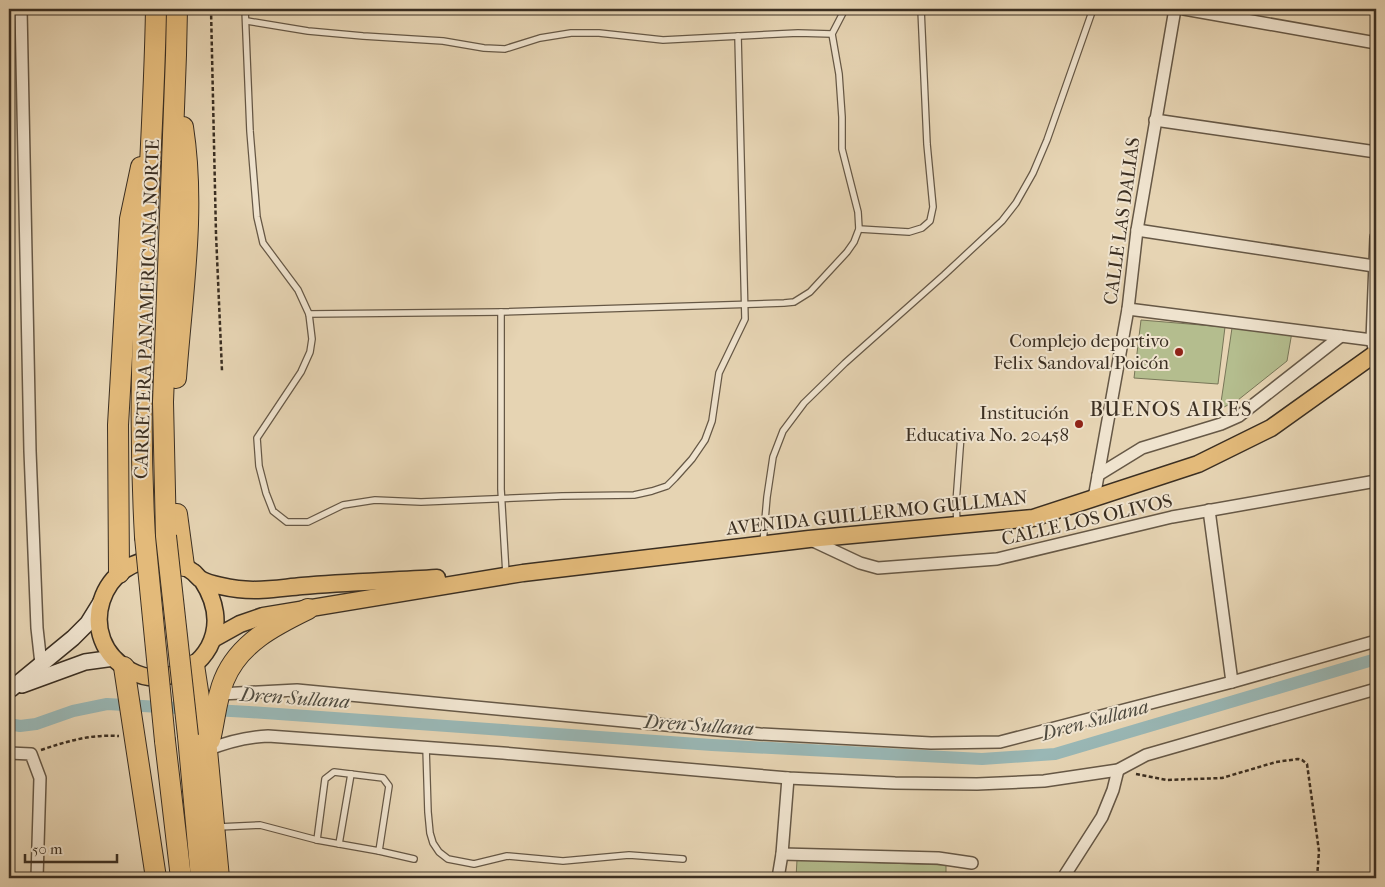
<svg xmlns="http://www.w3.org/2000/svg" width="1385" height="887" viewBox="0 0 1385 887" font-family="'IM FELL French Canon',serif">
  <style>
    .green { fill: #b4bd8e; stroke: #787658 }
    .lines { fill: none; stroke-linecap: round; stroke-linejoin: round }
    .canal { stroke: #99b7b5; stroke-width: 12 }
    .lane-casing { stroke: #665846; stroke-width: 8 }
    .street-casing { stroke: #665846; stroke-width: 14 }
    .secondary-casing { stroke: #3b2f22; stroke-width: 18 }
    .primary-casing { stroke: #3b2f22; stroke-width: 19 }
    .highway-casing { stroke: #3b2f22; stroke-width: 22 }
    .path { stroke: #3b2f22; stroke-width: 2.5; stroke-dasharray: 4 2.5; stroke-linecap: butt }
    .lane { stroke: #efe3ce; stroke-width: 5.5 }
    .street { stroke: #efe3ce; stroke-width: 11 }
    .secondary { stroke: #efe3ce; stroke-width: 15 }
    .primary { stroke: #e3ba7a; stroke-width: 16 }
    .highway { stroke: #e3ba7a; stroke-width: 20 }
    .highway-bridge-casing { stroke: #3b2f22; stroke-width: 22; stroke-linecap: butt }
    .highway-bridge { stroke: #e3ba7a; stroke-width: 20 }
    .poi-dot { fill: #8f2418; stroke: #efe3ce; stroke-width: 2 }
    .labels { text-anchor: middle; dominant-baseline: central; stroke-width: 4; stroke-linejoin: round; paint-order: stroke }
    .street-label { font-size: 19px; fill: #3b2f22; stroke: #efe3ce }
    .poi-label { font-size: 19px; fill: #3b2f22; stroke: #efe3ce; text-anchor: end }
    .water-label { font-size: 20px; font-style: italic; fill: #4e4a3f; stroke: #efe3ce }
    .quarter-label { font-size: 21px; letter-spacing: 1px; fill: #3b2f22; stroke: #efe3ce }
  </style>
  <rect width="100%" height="100%" fill="#e6d4b3"/>
  <filter id="stains"><feTurbulence type="fractalNoise" baseFrequency=".004" numOctaves="4"/><feColorMatrix values="0 0 0 0 .2 0 0 0 0 .09 0 0 0 0 .02 0 0 0 .5 -.17"/></filter>
  <radialGradient id="worn" r=".72"><stop offset=".6" stop-color="#630" stop-opacity="0"/><stop offset="1" stop-color="#630" stop-opacity=".3"/></radialGradient>
  <g class="green">
    <path d="M 1141,320 L 1225,327 L 1218,384 L 1134,378 Z"/>
    <path d="M 1232,328 L 1292,332 L 1287,361 L 1238,400 L 1220,409 Z"/>
    <path d="M 797,860 L 946,865 L 946,878 L 796,878 Z"/>
  </g>
  <g class="lines">
    <path class="canal" d="M 9,724 L 20,726 L 36,724 L 73,711 L 107,704 L 249,712 L 712,745 L 982,759 L 1055,754 L 1376,659"/>
    <defs>
      <g id="lane">
        <path d="M 245,9 L 250,131 L 257,217 L 263,243 L 298,290 L 309,314 L 312,339 L 310,352 L 301,372 L 257,438 L 259,466 L 266,493 L 273,511 L 287,522 L 308,522 L 343,505 L 375,500 L 421,502 L 562,496 L 634,495 L 652,491 L 667,486 L 675,478 L 692,459 L 705,440 L 712,421 L 719,373 L 745,319 L 738,36"/>
        <path d="M 247,21 L 308,31 L 363,36 L 443,41 L 484,48 L 505,49 L 540,38 L 571,33 L 599,33 L 663,40 L 798,33 L 832,34"/>
        <path d="M 859,229 L 909,232 L 922,228 L 930,221 L 933,207 L 927,144 L 921,9"/>
        <path d="M 501,312 L 501,489 L 506,574"/>
        <path d="M 309,314 L 501,312 L 784,303 L 794,302 L 810,292 L 847,252 L 854,242 L 859,229 L 858,212 L 842,149 L 842,117 L 839,74 L 832,34 L 845,9"/>
        <path d="M 957,523 L 956,503 L 961,435"/>
        <path d="M 763,543 L 767,497 L 773,457 L 783,431 L 804,403 L 845,363 L 944,275 L 1002,221 L 1016,203 L 1033,173 L 1047,140 L 1093,9"/>
        <path d="M 426,747 L 428,812 L 430,833 L 433,843 L 439,852 L 448,859 L 474,864 L 507,856 L 563,861 L 629,855 L 683,859"/>
        <path d="M 334,772 L 383,778 L 389,786 L 379,851 L 317,840 L 325,779 Z"/>
        <path d="M 218,827 L 260,825 L 317,840"/>
        <path d="M 339,844 L 351,774"/>
        <path d="M 379,851 L 414,859"/>
      </g>
      <g id="street">
        <path d="M 21,9 L 30,451 L 37,628 L 41,664"/>
        <path d="M 1184,9 L 1376,43"/>
        <path d="M 1155,120 L 1376,152"/>
        <path d="M 1137,230 L 1374,266"/>
        <path d="M 1128,309 L 1372,340"/>
        <path d="M 1374,348 L 1372,340 L 1376,237"/>
        <path d="M 1098,475 L 1142,448 L 1221,424 L 1239,416 L 1341,336"/>
        <path d="M 1094,498 L 1128,309 L 1137,230 L 1175,9"/>
        <path d="M 1209,510 L 1232,682"/>
        <path d="M 811,540 L 860,563 L 878,568 L 997,559 L 1172,517 L 1376,481"/>
        <path d="M 220,694 L 297,690 L 760,734 L 931,743 L 1000,742 L 1232,682 L 1376,641"/>
        <path d="M 207,750 C 227,742 246,737 268,736 L 503,753 L 788,778 L 895,783 L 977,784 L 1044,781 L 1118,770 L 1146,755 L 1376,689"/>
        <path d="M 9,753 L 31,754 L 40,778 L 37,878"/>
        <path d="M 782,854 L 938,858 L 972,863"/>
        <path d="M 778,878 L 782,854 L 788,778"/>
        <path d="M 1063,878 L 1102,817 L 1113,790 L 1118,770"/>
      </g>
      <g id="secondary">
        <path d="M 22,685 L 85,662 L 114,658"/>
        <path d="M 11,689 L 73,638 L 88,623 L 101,602"/>
      </g>
      <g id="primary">
        <path d="M 202,580 C 215,600 221,624 209,647 C 200,663 185,673 167,676 C 155,679 142,677 131,671 C 72,640 100,552 166,560 C 176,562 185,566 193,572 C 196,574 198,578 202,580 C 209,584 229,588 238,589 C 260,592 280,588 302,586 C 347,582 392,581 437,578"/>
        <path d="M 213,639 L 240,624 L 263,616 L 523,573 L 809,539 L 1033,518 L 1198,464 L 1271,428 L 1376,353"/>
      </g>
      <g id="highway">
        <path d="M 176,378 C 182,294 196,211 183,127"/>
        <path d="M 177,514 L 184,566"/>
        <path d="M 166,536 L 163,402 L 176,55 L 177,9"/>
        <path d="M 145,537 C 142,483 141,429 142,375 C 143,253 154,131 156,9"/>
        <path d="M 119,573 L 118,425 L 130,219 L 141,167"/>
        <path d="M 194,665 L 207,750 L 219,878"/>
        <path d="M 124,667 L 156,878"/>
        <path d="M 188,736 L 201,878"/>
        <path d="M 210,740 C 215,720 216,699 224,680 C 239,643 275,625 308,609"/>
        <path d="M 165,741 L 181,878"/>
      </g>
    </defs>
    <use href="#lane" class="lane-casing"/>
    <use href="#street" class="street-casing"/>
    <use href="#secondary" class="secondary-casing"/>
    <use href="#primary" class="primary-casing"/>
    <use href="#highway" class="highway-casing"/>
    <g class="path">
      <path d="M 211,9 L 216,234 L 222,371"/>
      <path d="M 41,750 C 68,741 91,734 119,736"/>
      <path d="M 1136,774 L 1167,780 L 1222,778 L 1276,762 L 1298,759 L 1302,760 L 1307,764 L 1319,851 L 1317,878"/>
    </g>
    <use href="#lane" class="lane"/>
    <use href="#street" class="street"/>
    <use href="#secondary" class="secondary"/>
    <use href="#primary" class="primary"/>
    <use href="#highway" class="highway"/>
    <defs>
      <g id="highway-bridge">
        <path d="M 166,536 L 188,736"/>
        <path d="M 145,537 L 165,741"/>
      </g>
    </defs>
    <use href="#highway-bridge" class="highway-bridge-casing"/>
    <use href="#highway-bridge" class="highway-bridge"/>
  </g>
  <g class="poi-dot">
    <circle cx="1179" cy="352" r="5"/>
    <circle cx="1079" cy="424" r="5"/>
  </g>
  <g class="labels">
    <g class="street-label">
      <text transform="translate(1122 221) rotate(-82)">CALLE LAS DALIAS</text>
      <text transform="translate(147 309) rotate(-88)">CARRETERA PANAMERICANA NORTE</text>
      <text transform="translate(877 513) rotate(-6)">AVENIDA GUILLERMO GULLMAN</text>
      <text transform="translate(1087 520) rotate(-13)">CALLE LOS OLIVOS</text>
    </g>
    <g class="poi-label">
      <text x="1169" y="341">Complejo deportivo<tspan x="1169" dy="22">Felix Sandoval Poicón</tspan></text>
      <text x="1069" y="413">Institución<tspan x="1069" dy="22">Educativa No. 20458</tspan></text>
    </g>
    <g class="water-label">
      <text transform="translate(295 698) rotate(4)">Dren Sullana</text>
      <text transform="translate(1095 720) rotate(-15)">Dren Sullana</text>
      <text transform="translate(699 725) rotate(4)">Dren Sullana</text>
    </g>
    <g class="quarter-label">
      <text x="1171" y="409">BUENOS AIRES</text>
    </g>
  </g>
  <rect width="1385" height="887" fill="none" stroke="#e6d4b3" stroke-width="30"/>
  <rect x="10" y="10" width="1365" height="867" fill="none" stroke="#3b2f22" stroke-width="2.5"/>
  <rect x="15" y="15" width="1355" height="857" fill="none" stroke="#3b2f22"/>
  <path d="M25 854v8h92v-8" fill="none" stroke="#3b2f22" stroke-width="2.5"/>
  <text x="32" y="854" font-size="15" fill="#3b2f22" stroke="#efe3ce" stroke-width="4" paint-order="stroke">50 m</text>
  <rect width="100%" height="100%" filter="url(#stains)"/>
  <rect width="100%" height="100%" fill="url(#worn)"/>
</svg>
